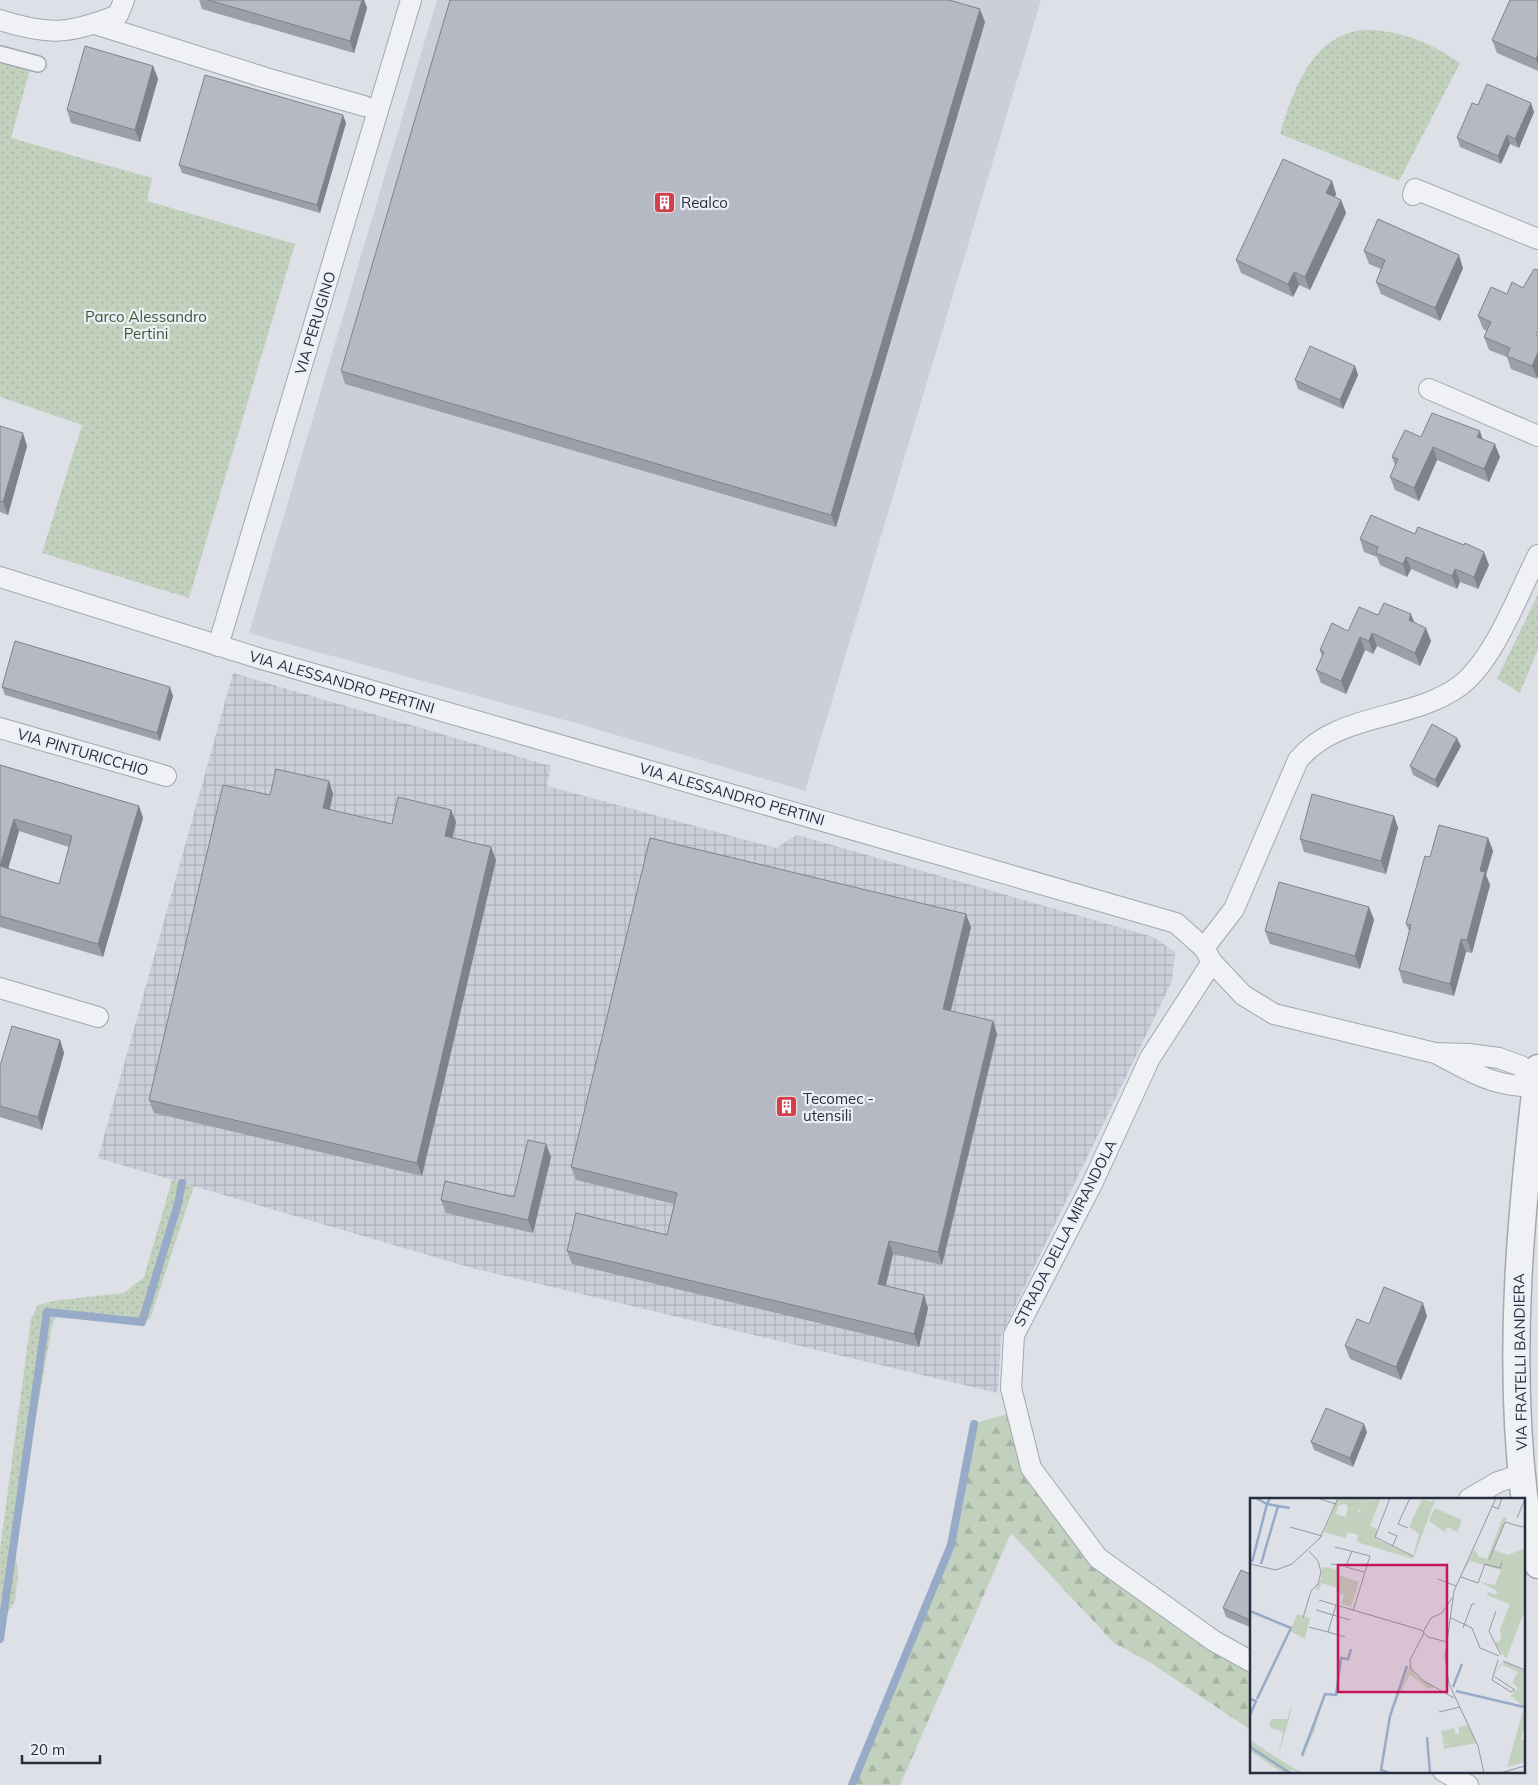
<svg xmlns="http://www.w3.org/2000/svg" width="1538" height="1785" viewBox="0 0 1538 1785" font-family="Mulish,sans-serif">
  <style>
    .built { fill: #cbcfd9 }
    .industrial { fill: url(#industrial-grid) }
    .grass { fill: url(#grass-dots) }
    .forest { fill: url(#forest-firs) }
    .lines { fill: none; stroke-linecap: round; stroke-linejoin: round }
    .stream { stroke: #97abc8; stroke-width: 8 }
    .pedestrian-casing { stroke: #a2a7b1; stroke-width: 18 }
    .minor-casing { stroke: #a2a7b1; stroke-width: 22 }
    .tertiary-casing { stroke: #a2a7b1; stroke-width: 29 }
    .pedestrian { stroke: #f0f1f5; stroke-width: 15 }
    .minor { stroke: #f0f1f5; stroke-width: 20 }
    .tertiary { stroke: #f0f1f5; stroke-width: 26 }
    .wall { fill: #9b9fa9; fill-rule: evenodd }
    .shaded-wall { fill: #7e8289 }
    .building { fill: #b4b9c4; stroke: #7e8289; fill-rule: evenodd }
    .labels { text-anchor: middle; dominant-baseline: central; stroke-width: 4.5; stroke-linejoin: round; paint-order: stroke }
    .poi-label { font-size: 15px; fill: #262d3e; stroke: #eceff5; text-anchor: start }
    .park-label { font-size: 15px; fill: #385a33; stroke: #eceff5 }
    .street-label { font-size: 15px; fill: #262d3e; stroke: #eceff5 }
    .inset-river { fill: none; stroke: #97abc8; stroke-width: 2.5 }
    .inset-road { fill: none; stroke: #9498a3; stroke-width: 1 }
    .view { fill: #c2185b; fill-opacity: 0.15; stroke: #c2185b; stroke-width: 2.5 }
    .inset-edge { fill: none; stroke: #262d3e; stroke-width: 2.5 }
  </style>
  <defs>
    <pattern id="industrial-grid" width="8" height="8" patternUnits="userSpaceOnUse" patternTransform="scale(1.25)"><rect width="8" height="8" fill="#cbcfd9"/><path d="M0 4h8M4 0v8" fill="none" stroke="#aeb2bb"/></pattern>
    <pattern id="grass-dots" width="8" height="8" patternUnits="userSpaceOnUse" patternTransform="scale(1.25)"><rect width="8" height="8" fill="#c1d1be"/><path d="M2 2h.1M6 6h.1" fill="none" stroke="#a6b4a4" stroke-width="1.8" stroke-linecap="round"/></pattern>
    <pattern id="forest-firs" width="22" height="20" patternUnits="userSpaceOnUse" patternTransform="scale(1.25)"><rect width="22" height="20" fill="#c1d1be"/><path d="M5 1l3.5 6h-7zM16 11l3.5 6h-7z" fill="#a6b4a4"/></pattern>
  </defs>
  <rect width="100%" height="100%" fill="#dde0e7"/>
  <path class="built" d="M 437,0 L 1041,0 L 805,791 L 579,724 L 249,633 Z"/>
  <path class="industrial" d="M 233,673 L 551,766 L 547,786 L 776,848 L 797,835 L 1153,937 L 1175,952 L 1172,981 L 1001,1336 L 998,1393 L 472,1268 L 98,1158 Z"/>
  <g class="grass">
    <path d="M 1372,30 C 1405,32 1432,44 1460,63 L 1399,181 L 1280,134 C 1291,96 1309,43 1352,32 C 1358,30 1366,30 1372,30 Z"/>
    <path d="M 0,58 L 31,66 L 11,138 L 152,178 L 147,201 L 295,244 L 189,598 L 42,553 L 82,425 L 0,397 Z"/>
    <path d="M 1538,594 L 1538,649 L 1520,693 L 1497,679 Z"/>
    <path d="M 172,1180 L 194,1186 L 150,1319 L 142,1322 L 60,1313 L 53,1321 L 14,1540 L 18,1575 L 15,1601 L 3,1620 L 0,1637 L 0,1550 L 31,1319 L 38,1305 L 59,1300 L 124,1293 L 144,1277 Z"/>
  </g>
  <path class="forest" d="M 1016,1411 L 1031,1468 L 1098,1558 L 1252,1662 L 1252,1731 L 1151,1663 L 1114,1643 L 1011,1533 L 900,1785 L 852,1785 L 951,1545 L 974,1424 Z"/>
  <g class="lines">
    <g class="stream">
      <path d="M 0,1639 L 47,1312 L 142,1322 L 178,1204 L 182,1183"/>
      <path d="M 852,1785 L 951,1545 L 974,1424"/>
    </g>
    <defs>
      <path id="pedestrian" d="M 0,54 L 38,64"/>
      <g id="minor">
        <path d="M 0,20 C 50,36 70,34 118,15 L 124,0"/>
        <path d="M 95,24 L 266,78 L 364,106"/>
        <path d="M 1413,195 L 1415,189 L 1538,239"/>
        <path d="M 1429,389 L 1538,436"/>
        <path d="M 0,577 L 255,657 L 1176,923 L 1204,948 L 1212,962 L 1243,995 L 1274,1014 L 1435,1053 L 1469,1054 L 1499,1058 L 1521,1066 L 1536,1086"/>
        <path d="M 218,646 L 411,0"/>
        <path d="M 0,728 L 166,776"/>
        <path d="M 1204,948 L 1234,909 L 1298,760 C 1339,711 1412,722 1461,685 C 1495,658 1518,594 1538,555"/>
        <path d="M 1212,962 L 1150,1058 L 1092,1184 L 1014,1335 L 1011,1388 L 1031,1468 L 1098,1558 L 1214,1641 L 1252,1662"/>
        <path d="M 0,988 L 98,1017"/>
        <path d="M 1439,1055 C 1473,1073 1496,1088 1536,1086"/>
        <path d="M 1469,1499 L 1498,1482 L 1522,1474"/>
        <path d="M 1443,1771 L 1468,1785"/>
      </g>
      <path id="tertiary" d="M 1538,1068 C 1521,1210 1507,1352 1524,1495 C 1527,1518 1533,1542 1538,1565"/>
    </defs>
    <use href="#pedestrian" class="pedestrian-casing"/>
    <use href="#minor" class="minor-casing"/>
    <use href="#tertiary" class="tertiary-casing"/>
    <use href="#pedestrian" class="pedestrian"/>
    <use href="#minor" class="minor"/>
    <use href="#tertiary" class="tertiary"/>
  </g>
  <g class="wall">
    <path d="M 199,0 L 364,0 L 367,8 L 354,53 L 202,9 Z"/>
    <path d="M 1538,0 L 1538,71 L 1497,53 L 1492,40 Z"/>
    <path d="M 985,22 L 836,527 L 345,384 L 341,371 Z"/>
    <path d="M 153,66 L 158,79 L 140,142 L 71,123 L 67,110 Z"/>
    <path d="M 1478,105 L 1534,112 L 1519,148 L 1510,144 L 1501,164 L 1460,147 L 1457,138 Z"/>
    <path d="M 346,123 L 320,213 L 182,173 L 179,165 Z"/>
    <path d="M 1332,181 L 1336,194 L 1335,197 L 1341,200 L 1346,213 L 1310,290 L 1299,285 L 1293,297 L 1241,273 L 1236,260 Z"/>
    <path d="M 1364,251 L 1463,268 L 1440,321 L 1381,294 L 1376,282 L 1381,269 L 1369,264 Z"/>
    <path d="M 1507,294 L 1537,379 L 1511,369 L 1507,357 L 1489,350 L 1484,337 L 1487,331 L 1483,329 L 1478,316 Z"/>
    <path d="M 1355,366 L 1358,375 L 1343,409 L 1298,389 L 1295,380 Z"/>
    <path d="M 0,426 L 27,446 L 8,515 L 0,512 Z"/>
    <path d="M 1421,437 L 1482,439 L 1500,457 L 1489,482 L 1437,460 L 1419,501 L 1395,490 L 1390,477 L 1395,465 L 1392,457 Z"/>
    <path d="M 1415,534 L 1489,565 L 1478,589 L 1460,582 L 1457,589 L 1411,569 L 1407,577 L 1380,565 L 1377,557 L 1364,552 L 1360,539 Z"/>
    <path d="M 1378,615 L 1414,622 L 1431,641 L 1420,666 L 1377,646 L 1373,654 L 1365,650 L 1346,694 L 1321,683 L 1316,670 L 1322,657 L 1320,650 L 1348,631 Z"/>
    <path d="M 2,687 L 173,696 L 160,741 L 5,695 Z"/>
    <path d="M 1461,746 L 1438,788 L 1413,775 L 1410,766 Z"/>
    <path d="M 0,765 L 139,806 L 143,818 L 103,957 L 0,927 ZM 19,831 L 69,847 L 59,884 L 8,869 Z"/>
    <path d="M 329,781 L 333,794 L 330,810 L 392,824 L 451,810 L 456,822 L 452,838 L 491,847 L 496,860 L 422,1176 L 154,1113 L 149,1100 L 270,795 Z"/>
    <path d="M 1394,816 L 1398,828 L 1386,874 L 1304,852 L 1300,839 Z"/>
    <path d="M 1488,838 L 1493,851 L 1486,875 L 1490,885 L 1472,953 L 1466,952 L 1454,996 L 1403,983 L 1399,970 L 1409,931 L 1406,924 L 1430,857 Z"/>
    <path d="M 1369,907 L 1374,920 L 1360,969 L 1270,944 L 1265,931 Z"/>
    <path d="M 971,927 L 951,1011 L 993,1021 L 997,1034 L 942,1265 L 893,1254 L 886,1286 L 928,1308 L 919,1347 L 572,1264 L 567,1251 L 667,1235 L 674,1204 L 576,1180 L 571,1167 Z"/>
    <path d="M 60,1040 L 64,1053 L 42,1130 L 0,1117 L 0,1066 Z"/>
    <path d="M 546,1144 L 551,1157 L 533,1233 L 446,1213 L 441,1200 L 514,1197 Z"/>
    <path d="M 1427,1316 L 1401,1380 L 1350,1359 L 1345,1346 Z"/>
    <path d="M 1367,1432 L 1353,1467 L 1314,1450 L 1311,1442 Z"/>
    <path d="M 1252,1575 L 1252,1628 L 1226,1617 L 1223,1608 Z"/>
  </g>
  <g class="shaded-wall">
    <path d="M 362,0 L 364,0 L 367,8 L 354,53 L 350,41 Z"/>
    <path d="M 980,9 L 985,22 L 836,527 L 831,515 Z"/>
    <path d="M 1538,54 L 1538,65 L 1536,59 Z"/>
    <path d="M 153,66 L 158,79 L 140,142 L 135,130 Z"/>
    <path d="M 1531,103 L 1534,112 L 1519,148 L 1515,139 Z"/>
    <path d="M 343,115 L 346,123 L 320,213 L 317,205 Z"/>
    <path d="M 1507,135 L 1510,144 L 1501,164 L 1498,156 Z"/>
    <path d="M 1332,181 L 1336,194 L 1331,206 L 1326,193 Z"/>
    <path d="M 1341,200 L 1346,213 L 1310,290 L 1305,277 Z"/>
    <path d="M 1459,255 L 1463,268 L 1440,321 L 1435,308 Z"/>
    <path d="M 1294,272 L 1299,285 L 1293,297 L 1288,284 Z"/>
    <path d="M 1538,352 L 1538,376 L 1537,379 L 1532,366 Z"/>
    <path d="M 1355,366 L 1358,375 L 1343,409 L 1340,400 Z"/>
    <path d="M 1480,431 L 1484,444 L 1477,437 Z"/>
    <path d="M 23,433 L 27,446 L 8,515 L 3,502 Z"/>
    <path d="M 1495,444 L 1500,457 L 1489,482 L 1484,469 Z"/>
    <path d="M 1433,447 L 1437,460 L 1419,501 L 1414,488 Z"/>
    <path d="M 1484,552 L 1489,565 L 1478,589 L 1474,577 Z"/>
    <path d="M 1406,557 L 1411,569 L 1407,577 L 1403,564 Z"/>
    <path d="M 1455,569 L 1460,582 L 1457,589 L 1452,576 Z"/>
    <path d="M 1411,614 L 1416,627 L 1409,620 Z"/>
    <path d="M 1426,628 L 1431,641 L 1420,666 L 1415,653 Z"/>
    <path d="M 1372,633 L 1377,646 L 1373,654 L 1369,641 Z"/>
    <path d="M 1360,637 L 1365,650 L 1346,694 L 1341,681 Z"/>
    <path d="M 170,687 L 173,696 L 160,741 L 157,733 Z"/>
    <path d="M 1457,738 L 1461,746 L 1438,788 L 1435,780 Z"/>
    <path d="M 329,781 L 333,794 L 327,821 L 323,808 Z"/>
    <path d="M 139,806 L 143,818 L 103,957 L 98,944 Z"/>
    <path d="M 451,810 L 456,822 L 450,849 L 445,836 Z"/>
    <path d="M 1394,816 L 1398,828 L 1386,874 L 1381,861 Z"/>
    <path d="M 14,819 L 19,831 L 5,879 L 0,866 Z"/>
    <path d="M 1488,838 L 1493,851 L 1486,875 L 1490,885 L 1472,953 L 1467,940 L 1480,871 Z"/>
    <path d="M 491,847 L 496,860 L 422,1176 L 417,1163 Z"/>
    <path d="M 1369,907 L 1374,920 L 1360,969 L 1355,956 Z"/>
    <path d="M 966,914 L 971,927 L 948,1022 L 943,1009 Z"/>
    <path d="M 1461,939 L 1466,952 L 1454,996 L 1450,984 Z"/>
    <path d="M 993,1021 L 997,1034 L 942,1265 L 938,1252 Z"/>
    <path d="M 60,1040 L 64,1053 L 42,1130 L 38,1117 Z"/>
    <path d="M 546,1144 L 551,1157 L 533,1233 L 528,1220 Z"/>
    <path d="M 889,1241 L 893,1254 L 883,1297 L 878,1284 Z"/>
    <path d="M 924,1295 L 928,1308 L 919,1347 L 914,1334 Z"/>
    <path d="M 1423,1303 L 1427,1316 L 1401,1380 L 1396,1367 Z"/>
    <path d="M 1364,1424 L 1367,1432 L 1353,1467 L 1350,1458 Z"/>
  </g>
  <g class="building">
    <path d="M 208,0 L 362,0 L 350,41 Z"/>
    <path d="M 450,0 L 949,0 L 980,9 L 831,515 L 341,371 Z"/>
    <path d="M 1510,0 L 1538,0 L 1538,54 L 1536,59 L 1492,40 Z"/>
    <path d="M 85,46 L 153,66 L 135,130 L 67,110 Z"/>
    <path d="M 205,75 L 343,115 L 317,205 L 179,165 Z"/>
    <path d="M 1487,84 L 1531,103 L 1515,139 L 1507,135 L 1498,156 L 1457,138 L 1472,103 L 1478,105 Z"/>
    <path d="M 1283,159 L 1332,181 L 1326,193 L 1341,200 L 1305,277 L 1294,272 L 1288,284 L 1236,260 Z"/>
    <path d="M 1378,219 L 1459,255 L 1435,308 L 1376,282 L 1385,260 L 1364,251 Z"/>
    <path d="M 1534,269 L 1538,270 L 1538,331 L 1536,335 L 1538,336 L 1538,352 L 1532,366 L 1507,356 L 1510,348 L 1484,337 L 1491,322 L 1478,316 L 1491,287 L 1507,294 L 1512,282 L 1523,288 Z"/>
    <path d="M 1310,346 L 1355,366 L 1340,400 L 1295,380 Z"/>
    <path d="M 1432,413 L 1480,431 L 1477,437 L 1495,444 L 1484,469 L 1433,447 L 1414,488 L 1390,477 L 1398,459 L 1392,457 L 1405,430 L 1421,437 Z"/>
    <path d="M 0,426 L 23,433 L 3,502 L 0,501 Z"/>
    <path d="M 1371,515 L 1415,534 L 1418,527 L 1464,545 L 1465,543 L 1484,552 L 1474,577 L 1455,569 L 1452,576 L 1406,557 L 1403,564 L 1376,553 L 1378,547 L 1360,539 Z"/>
    <path d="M 1384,603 L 1411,614 L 1409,620 L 1426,628 L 1415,653 L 1372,633 L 1369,641 L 1360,637 L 1341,681 L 1316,670 L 1324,652 L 1320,650 L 1332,623 L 1348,631 L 1359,607 L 1378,615 Z"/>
    <path d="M 15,641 L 170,687 L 157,733 L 2,687 Z"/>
    <path d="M 1432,724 L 1457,738 L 1435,780 L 1410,766 Z"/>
    <path d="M 0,765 L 139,806 L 98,944 L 0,916 ZM 14,819 L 72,836 L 59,884 L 0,866 Z"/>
    <path d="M 276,769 L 329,781 L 323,808 L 392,824 L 398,797 L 451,810 L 445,836 L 491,847 L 417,1163 L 149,1100 L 223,785 L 270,795 Z"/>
    <path d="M 1312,794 L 1394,816 L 1381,861 L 1300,839 Z"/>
    <path d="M 1439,825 L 1488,838 L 1480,871 L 1485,872 L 1467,940 L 1461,939 L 1450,984 L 1399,970 L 1411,925 L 1406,924 L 1425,856 L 1430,857 Z"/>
    <path d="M 650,838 L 966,914 L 943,1009 L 993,1021 L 938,1252 L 889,1241 L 878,1284 L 924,1295 L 914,1334 L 567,1251 L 576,1213 L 667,1235 L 677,1193 L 571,1167 Z"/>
    <path d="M 1279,882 L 1369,907 L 1355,956 L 1265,931 Z"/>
    <path d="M 12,1026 L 60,1040 L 38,1117 L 0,1106 L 0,1066 Z"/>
    <path d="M 528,1140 L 546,1144 L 528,1220 L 441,1200 L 445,1181 L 514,1197 Z"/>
    <path d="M 1384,1287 L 1423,1303 L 1396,1367 L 1345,1346 L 1357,1319 L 1369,1324 Z"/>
    <path d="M 1326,1408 L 1364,1424 L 1350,1458 L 1311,1442 Z"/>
    <path d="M 1241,1570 L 1252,1575 L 1252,1621 L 1223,1608 Z"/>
  </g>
  <defs>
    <symbol id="building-square" viewBox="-11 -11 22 22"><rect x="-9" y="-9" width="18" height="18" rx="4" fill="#d03f4a" stroke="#eceff5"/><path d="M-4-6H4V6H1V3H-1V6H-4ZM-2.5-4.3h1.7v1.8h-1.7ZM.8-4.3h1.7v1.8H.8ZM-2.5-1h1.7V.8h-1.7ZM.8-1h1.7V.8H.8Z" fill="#fff"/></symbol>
  </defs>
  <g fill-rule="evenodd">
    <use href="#building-square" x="652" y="190" width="25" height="25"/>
    <use href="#building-square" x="774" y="1094" width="25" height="25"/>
  </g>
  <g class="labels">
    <g class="poi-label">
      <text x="681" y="202">Realco</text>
      <text x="803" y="1098">Tecomec -<tspan x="803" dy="17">utensili</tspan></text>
    </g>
    <g class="park-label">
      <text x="146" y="316">Parco Alessandro<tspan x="146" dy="17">Pertini</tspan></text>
    </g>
    <g class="street-label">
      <text transform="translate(315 323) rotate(-73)">VIA PERUGINO</text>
      <text transform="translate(342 682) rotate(16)">VIA ALESSANDRO PERTINI</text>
      <text transform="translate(83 752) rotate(16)">VIA PINTURICCHIO</text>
      <text transform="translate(732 794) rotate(16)">VIA ALESSANDRO PERTINI</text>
      <text transform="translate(1065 1233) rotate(-63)">STRADA DELLA MIRANDOLA</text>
      <text transform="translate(1520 1362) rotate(-91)">VIA FRATELLI BANDIERA</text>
    </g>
  </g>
  <g transform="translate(1250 1498)">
    <rect width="275" height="275" fill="#dde0e7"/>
    <path d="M 88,0 L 100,0 L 100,4 L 91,1 L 86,16 L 95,19 L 98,11 L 107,11 L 109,15 L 119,11 L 115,11 L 112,5 L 131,0 L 120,28 L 127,31 L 126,41 L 163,58 L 169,36 L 159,29 L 172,1 L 181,4 L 186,0 L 163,61 L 107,44 L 108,37 L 98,34 L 96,40 L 74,34 ZM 185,10 L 212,22 L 207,34 L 197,29 L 195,34 L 179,23 ZM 253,19 L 257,20 L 244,52 L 258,57 L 275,50 L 275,112 L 256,161 L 245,145 L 251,142 L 250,131 L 260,106 L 237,97 L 238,94 L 246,97 L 247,93 L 230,84 L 245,87 L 251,72 L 220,63 L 212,76 L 224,51 L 229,59 L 237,61 ZM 76,69 L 90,72 L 89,77 L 109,84 L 101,109 L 91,106 L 94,97 L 86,94 L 87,90 L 71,85 L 69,92 L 65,91 L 71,81 L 72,70 ZM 47,116 L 60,120 L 55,141 L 40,133 ZM 255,164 L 275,173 L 275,225 L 271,242 L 275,242 L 275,264 L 257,269 L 274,209 L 261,198 L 268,190 L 262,184 L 268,174 L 251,166 L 245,176 L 249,167 ZM 197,232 L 204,234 L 204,242 L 195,248 L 191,233 ZM 0,242 L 29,261 L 52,275 L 42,272 L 33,275 L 10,260 L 14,262 L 0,253 Z" fill="#c1d1be"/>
    <path d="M 100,0 L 126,0 L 112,5 L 115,11 L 124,6 L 119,18 L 107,11 L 98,11 L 96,6 L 89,7 L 91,1 L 100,4 ZM 160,167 L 166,178 L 185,189 L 178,191 L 160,176 L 143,209 ZM 75,196 L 64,234 L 52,258 L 51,255 ZM 42,206 L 41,213 L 28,260 L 33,234 L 21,230 L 19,225 L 21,221 L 37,221 ZM 218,227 L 227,245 L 194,251 L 192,237 L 195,248 L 200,246 L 204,234 L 197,232 L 204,230 L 206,236 L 209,236 L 209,229 Z" fill="#c1d1be"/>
    <path class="inset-river" d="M 6,0 L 17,6 L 20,0M 2,64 L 17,6 L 40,10M 11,66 L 28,8M 0,113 L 41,130 L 7,201M 203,189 L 212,166M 206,193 L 274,209M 0,201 L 6,203 L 0,217M 177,239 L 180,275M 0,249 L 40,275M 52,258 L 75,196 L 86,197 L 91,160 L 98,161 L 101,151M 139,275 L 131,272 L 140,218 L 157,168"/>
    <path class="inset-road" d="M 67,0 L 86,6M 140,0 L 125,39 L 163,58M 242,8 L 248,11 L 252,0M 267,20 L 275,1M 40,29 L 72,38M 158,30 L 148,26 L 160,0M 138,34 L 147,38 L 142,49M 85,49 L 120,58 L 103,113M 239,62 L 255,24 L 272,29 L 275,27M 0,66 L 26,72 L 42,66 L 70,40 L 88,0M 81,66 L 96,68 L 102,53M 96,69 L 114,74M 211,79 L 228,85 L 235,66 L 250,70 L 252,64M 188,81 L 206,88M 69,102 L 171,132 L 178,139 L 197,144M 66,112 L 100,122M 246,113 L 239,133 L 251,157M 53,120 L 61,93 L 68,86 L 71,74 L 68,63 L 59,53M 201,120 L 222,130 L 230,150 L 249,158M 59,129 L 78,134 L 86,107M 213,130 L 222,106 L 225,106M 78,134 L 95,139M 173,134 L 181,120 L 192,115 L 202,100M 174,135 L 160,162 L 161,171 L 174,183 L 204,200M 253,163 L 275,172M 245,179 L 265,192 L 261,194 L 242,182 L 248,162M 189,214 L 210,209M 234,275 L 228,248 L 199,186 L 195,159 L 204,93 L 246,0M 250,275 L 275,268"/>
    <path class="view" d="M 88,67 L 197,67 L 197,194 L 88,194 Z"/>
    <rect width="275" height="275" class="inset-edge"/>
  </g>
  <path d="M22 1755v8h78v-8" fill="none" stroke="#262d3e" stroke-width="2.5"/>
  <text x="30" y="1755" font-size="15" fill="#262d3e" stroke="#eceff5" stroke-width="4" paint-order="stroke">20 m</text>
</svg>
